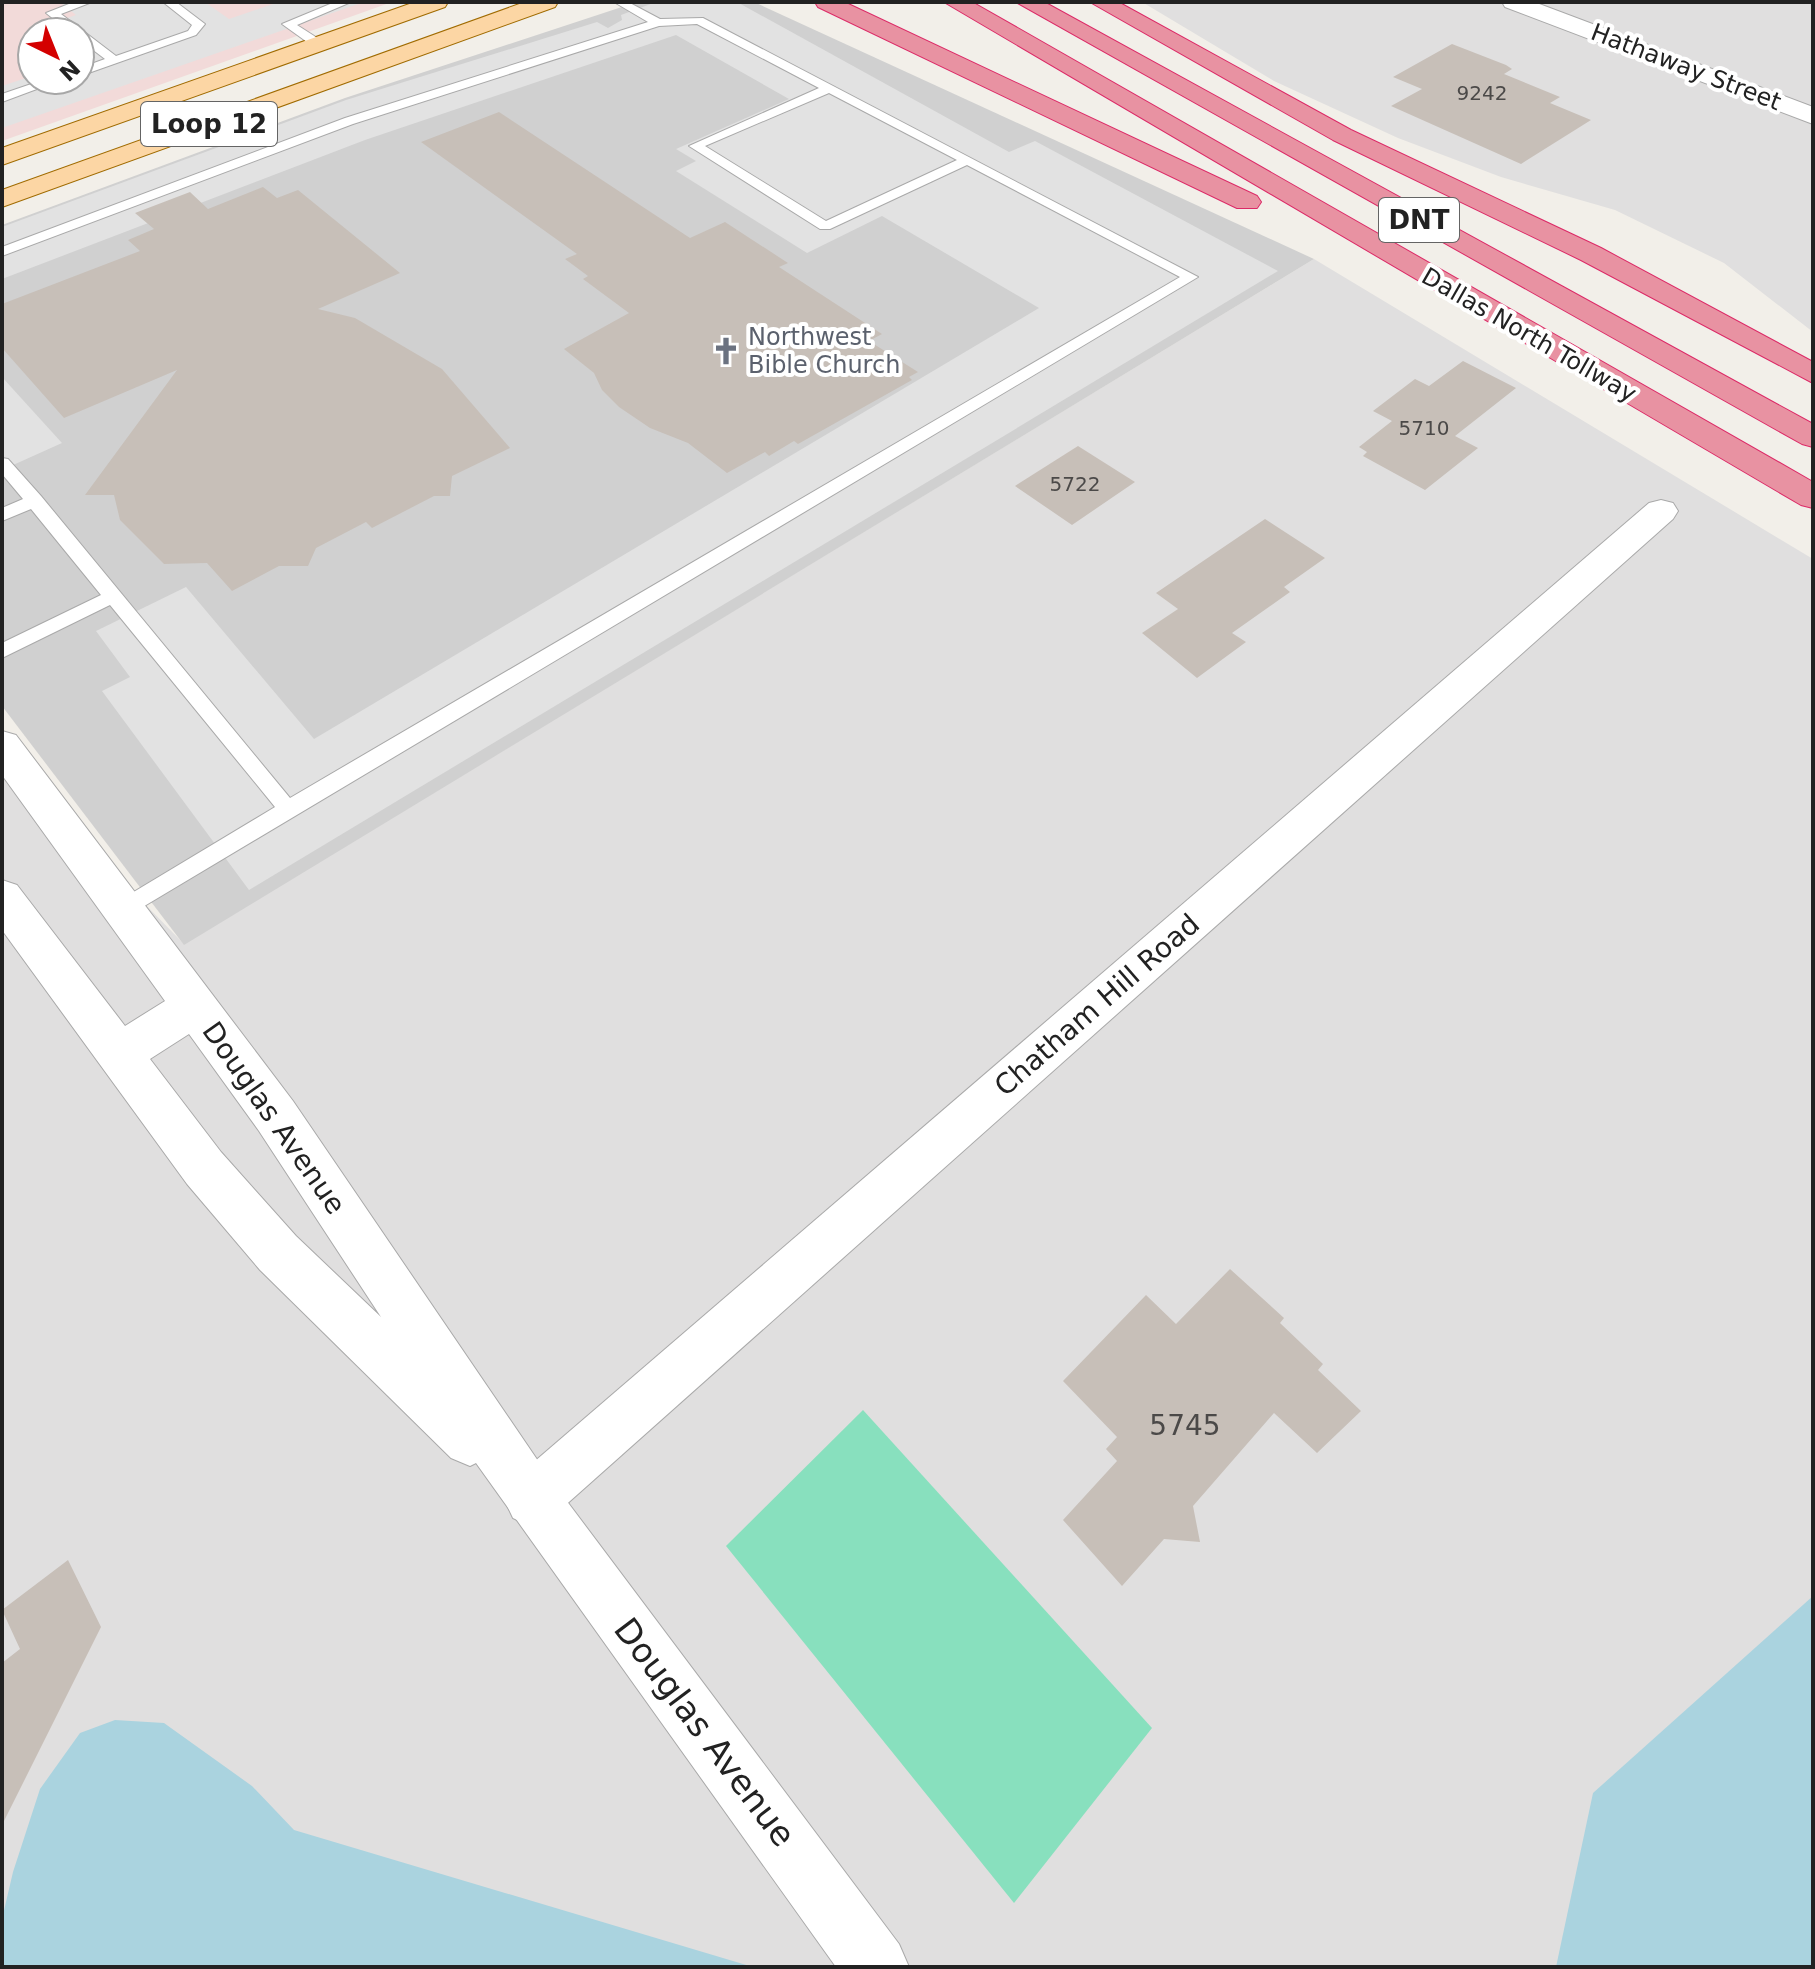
<svg xmlns="http://www.w3.org/2000/svg" width="1815" height="1969" viewBox="0 0 1815 1969" font-family="'DejaVu Sans',sans-serif">
  <style>
    .residential { fill: #e0dfdf }
    .commercial { fill: #f2dad9; fill-rule: evenodd }
    .religious { fill: #d0d0d0 }
    .pitch { fill: #88e0be }
    .parking { fill: #e2e2e2 }
    .water { fill: #aad3df }
    .building { fill: #c7bfb8 }
    .lines { fill: none; stroke-linecap: round; stroke-linejoin: round }
    .service-casing { stroke: #a9a9a9; stroke-width: 2 }
    .minor-casing { stroke: #a9a9a9; stroke-width: 2 }
    .tertiary-casing { stroke: #a9a9a9; stroke-width: 2 }
    .primary-casing { stroke: #a06b00; stroke-width: 2 }
    .motorway-casing { stroke: #dc2a67; stroke-width: 2 }
    .service { fill: #fff; fill-rule: evenodd }
    .minor { fill: #fff; fill-rule: evenodd }
    .tertiary { fill: #fff; fill-rule: evenodd }
    .primary { fill: #fcd6a4; fill-rule: evenodd }
    .motorway { fill: #e892a2; fill-rule: evenodd }
    .labels { text-anchor: middle; dominant-baseline: central; stroke-width: 8; stroke-linejoin: round; paint-order: stroke }
    .far-number-label { font-size: 20px; fill: #4b4948 }
    .far-street-label { font-size: 24px; fill: #222; stroke: #fff }
    .far-worship-label { font-size: 24px; fill: #5b616d; stroke: #fff; text-anchor: start }
    .shield { fill: #fff; stroke: #646464; stroke-width: 2 }
    .shield-label { font-size: 26px; font-weight: bold; fill: #222 }
    .street-label { font-size: 28px; fill: #222; stroke: #fff }
    .near-number-label { font-size: 28px; fill: #4b4948 }
    .near-street-label { font-size: 34px; fill: #222; stroke: #fff }
  </style>
  <rect width="100%" height="100%" fill="#f2efe9"/>
  <g class="residential">
    <path d="M 1142,2 L 1813,2 L 1813,332 L 1724,263 L 1615,210 L 1501,177 L 1398,138 L 1274,81 Z"/>
    <path d="M 1314,259 L 1813,559 L 1813,1967 L 2,1967 L 2,758 L 184,944 Z"/>
  </g>
  <path class="commercial" d="M 2,2 L 392,2 L 2,141 ZM 32,32 L 80,32 L 80,80 L 32,80 Z"/>
  <path class="religious" d="M 637,2 L 754,2 L 1314,259 L 184,945 L 2,706 L 2,225 L 345,98 Z"/>
  <path class="pitch" d="M 863,1410 L 1152,1728 L 1014,1903 L 726,1546 Z"/>
  <g class="parking">
    <path d="M 60,2 L 205,2 L 229,19 L 279,2 L 364,2 L 2,128 L 2,86 L 32,76 L 32,80 L 80,80 L 80,32 L 31,30 L 76,15 Z"/>
    <path d="M 656,2 L 737,2 L 1009,152 L 1035,141 L 1278,271 L 249,890 L 102,691 L 130,677 L 96,631 L 186,587 L 314,739 L 1039,308 L 882,216 L 807,253 L 676,171 L 696,161 L 676,149 L 789,99 L 676,35 L 365,140 L 2,279 L 2,227 L 346,100 L 597,22 L 608,28 L 622,20 L 621,15 Z"/>
    <path d="M 2,377 L 62,443 L 2,470 Z"/>
  </g>
  <g class="water">
    <path d="M 1813,1596 L 1813,1967 L 1556,1967 L 1593,1793 Z"/>
    <path d="M 115,1720 L 164,1723 L 252,1786 L 294,1830 L 753,1967 L 2,1967 L 2,1919 L 13,1872 L 40,1789 L 80,1733 Z"/>
  </g>
  <g class="building">
    <path d="M 1452,44 L 1506,65 L 1512,69 L 1504,74 L 1560,97 L 1550,103 L 1591,120 L 1521,164 L 1391,106 L 1422,89 L 1393,77 Z"/>
    <path d="M 499,112 L 690,238 L 725,222 L 788,263 L 779,267 L 882,334 L 869,341 L 918,372 L 909,377 L 912,380 L 798,444 L 794,441 L 769,456 L 765,452 L 727,473 L 688,443 L 650,428 L 619,407 L 602,390 L 594,373 L 564,349 L 629,313 L 583,279 L 588,276 L 565,259 L 577,254 L 421,142 Z"/>
    <path d="M 263,187 L 277,198 L 298,190 L 400,273 L 318,309 L 355,318 L 442,369 L 510,448 L 452,476 L 450,496 L 434,496 L 372,528 L 366,522 L 316,548 L 308,566 L 279,566 L 232,591 L 207,563 L 164,564 L 120,520 L 114,495 L 85,495 L 177,370 L 64,418 L 2,348 L 2,304 L 140,251 L 128,240 L 154,229 L 135,213 L 190,192 L 208,209 Z"/>
    <path d="M 1463,361 L 1516,388 L 1455,436 L 1478,448 L 1425,490 L 1363,456 L 1367,452 L 1359,447 L 1392,421 L 1373,411 L 1415,379 L 1429,386 Z"/>
    <path d="M 1078,446 L 1135,482 L 1072,525 L 1015,486 Z"/>
    <path d="M 1265,519 L 1325,558 L 1284,587 L 1290,592 L 1232,633 L 1246,642 L 1197,678 L 1142,633 L 1178,609 L 1156,593 Z"/>
    <path d="M 1230,1269 L 1284,1318 L 1280,1323 L 1323,1364 L 1318,1370 L 1361,1411 L 1317,1453 L 1274,1413 L 1193,1506 L 1200,1542 L 1164,1539 L 1122,1586 L 1063,1520 L 1117,1461 L 1106,1449 L 1117,1437 L 1063,1381 L 1146,1295 L 1176,1324 Z"/>
    <path d="M 68,1560 L 101,1627 L 2,1825 L 2,1663 L 20,1649 L 2,1610 Z"/>
  </g>
  <g class="lines">
    <defs>
      <g id="service">
        <path d="M 74,2 L 92,2 L 61,14 L 116,56 L 188,31 L 192,25 L 163,2 L 176,2 L 205,24 L 196,35 L 80,76 L 80,68 L 105,59 L 80,40 L 80,32 L 70,32 L 46,13 Z"/>
        <path d="M 335,2 L 351,2 L 297,25 L 322,41 L 322,47 L 314,47 L 282,24 Z"/>
        <path d="M 614,2 L 628,2 L 660,19 L 703,18 L 1198,277 L 131,914 L 117,914 L 113,908 L 117,902 L 275,807 L 110,605 L 2,658 L 2,643 L 101,595 L 31,509 L 2,521 L 2,508 L 23,499 L 2,474 L 2,458 L 8,459 L 41,496 L 290,798 L 1180,277 L 967,165 L 830,229 L 820,229 L 689,146 L 819,88 L 697,24 L 659,26 L 353,124 L 2,256 L 2,247 L 345,118 L 648,22 ZM 829,93 L 957,160 L 826,221 L 705,146 Z"/>
        <path d="M 43,80 L 61,80 L 2,102 L 2,94 Z"/>
      </g>
      <g id="minor">
        <path d="M 1502,2 L 1534,2 L 1813,107 L 1813,124 L 1505,7 Z"/>
        <path d="M 1661,500 L 1673,503 L 1678,511 L 1673,519 L 551,1518 L 532,1527 L 513,1518 L 504,1499 L 513,1480 L 1649,503 Z"/>
      </g>
      <path id="tertiary" d="M 2,731 L 16,735 L 293,1101 L 551,1480 L 899,1944 L 909,1967 L 836,1967 L 476,1463 L 470,1466 L 451,1458 L 260,1270 L 187,1184 L 2,930 L 2,880 L 17,885 L 125,1026 L 165,1001 L 2,775 ZM 189,1034 L 259,1131 L 381,1317 L 296,1236 L 221,1152 L 150,1059 Z"/>
      <g id="primary">
        <path d="M 415,2 L 448,2 L 445,7 L 2,165 L 2,148 Z"/>
        <path d="M 525,2 L 558,2 L 555,7 L 2,207 L 2,190 Z"/>
      </g>
      <g id="motorway">
        <path d="M 815,2 L 844,2 L 1257,196 L 1261,202 L 1257,208 L 1237,208 L 818,7 Z"/>
        <path d="M 944,2 L 972,2 L 1813,482 L 1813,508 L 1801,505 Z"/>
        <path d="M 1016,2 L 1044,2 L 1813,424 L 1813,447 L 1802,444 Z"/>
        <path d="M 1090,2 L 1118,2 L 1351,130 L 1601,248 L 1813,362 L 1813,383 L 1581,260 L 1333,140 Z"/>
      </g>
    </defs>
    <use href="#service" class="service-casing"/>
    <use href="#minor" class="minor-casing"/>
    <use href="#tertiary" class="tertiary-casing"/>
    <use href="#primary" class="primary-casing"/>
    <use href="#motorway" class="motorway-casing"/>
    <use href="#service" class="service"/>
    <use href="#minor" class="minor"/>
    <use href="#tertiary" class="tertiary"/>
    <use href="#primary" class="primary"/>
    <use href="#motorway" class="motorway"/>
  </g>
  <defs>
    <symbol id="church-bare" viewBox="-9 -9 18 18"><path d="M-1.2-6h2.4v3.5h3.3v2.4h-3.3V6h-2.4V-.1h-3.3v-2.4h3.3Z" fill="#6b7280" stroke="#fff" stroke-width="2.5" paint-order="stroke"/></symbol>
  </defs>
  <g fill-rule="evenodd">
    <use href="#church-bare" x="706" y="331" width="40" height="40"/>
  </g>
  <g class="labels">
    <g class="far-number-label">
      <text x="1482" y="93">9242</text>
      <text x="1424" y="428">5710</text>
      <text x="1075" y="484">5722</text>
    </g>
    <g class="far-street-label">
      <text transform="translate(1686 67) rotate(21)">Hathaway Street</text>
      <text transform="translate(1529 335) rotate(30)">Dallas North Tollway</text>
    </g>
    <g class="far-worship-label">
      <text x="748" y="337">Northwest<tspan x="748" dy="28">Bible Church</tspan></text>
    </g>
    <g class="shield">
      <rect x="141" y="102" width="136" height="44" rx="6"/>
      <rect x="1379" y="198" width="80" height="44" rx="6"/>
    </g>
    <g class="shield-label">
      <text x="209" y="124">Loop 12</text>
      <text x="1419" y="220">DNT</text>
    </g>
    <g class="street-label">
      <text transform="translate(1097 1005) rotate(-41)">Chatham Hill Road</text>
      <text transform="translate(274 1118) rotate(55)">Douglas Avenue</text>
    </g>
    <g class="near-number-label">
      <text x="1185" y="1425">5745</text>
    </g>
    <g class="near-street-label">
      <text transform="translate(705 1732) rotate(53)">Douglas Avenue</text>
    </g>
  </g>
  <rect width="1815" height="1969" fill="none" stroke="#222222" stroke-width="8"/>
  <g transform="translate(56 56) rotate(137)"><circle r="38" fill="#ffffff" stroke="#a7a7a7" stroke-width="2"/>
  <path d="M0-6L14 30L0 20L-14 30Z" fill="#d40000"/>
  <text y="-12" font-size="22" font-weight="bold" text-anchor="middle" fill="#222222">N</text>
  </g>
</svg>
